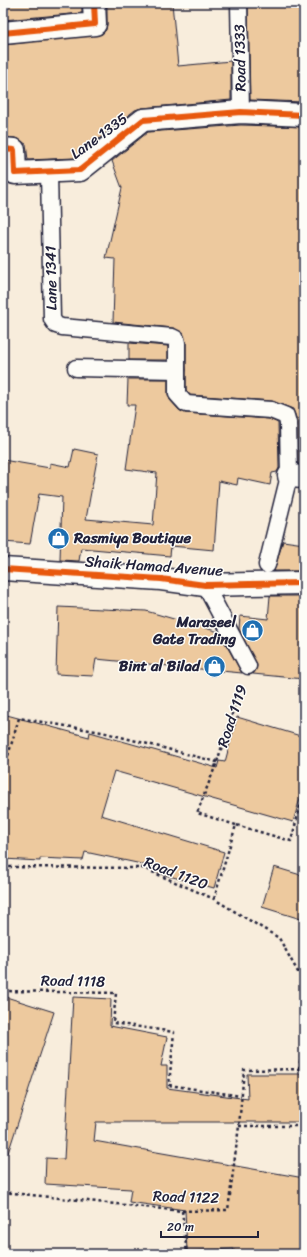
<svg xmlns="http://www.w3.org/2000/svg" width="307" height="1257" viewBox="0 0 307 1257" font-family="Sriracha,sans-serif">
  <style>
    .building { fill: #edc99e; stroke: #22223b }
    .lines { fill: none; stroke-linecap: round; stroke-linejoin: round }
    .service-casing { stroke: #22223b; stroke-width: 19 }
    .minor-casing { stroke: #22223b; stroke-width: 25 }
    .tertiary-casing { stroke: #22223b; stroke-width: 25 }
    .path { stroke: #22223b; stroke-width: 2.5; stroke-dasharray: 3 3; stroke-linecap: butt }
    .service { stroke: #fdfcf7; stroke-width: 16 }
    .minor { stroke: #fdfcf7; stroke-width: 22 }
    .tertiary { stroke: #fdfcf7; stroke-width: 22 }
    .cycleway-casing { stroke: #fdfcf7; stroke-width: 8 }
    .cycleway { stroke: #e8590c; stroke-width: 6 }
    .labels { text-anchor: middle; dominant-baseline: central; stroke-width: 3; stroke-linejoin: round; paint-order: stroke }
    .street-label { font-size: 15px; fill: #22223b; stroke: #fdfcf7 }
    .poi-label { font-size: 15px; font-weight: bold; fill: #22223b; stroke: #fdfcf7; text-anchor: end }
  </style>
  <rect width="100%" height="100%" fill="#f8eddc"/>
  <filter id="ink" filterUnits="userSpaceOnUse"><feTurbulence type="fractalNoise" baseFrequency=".025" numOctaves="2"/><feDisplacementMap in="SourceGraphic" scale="8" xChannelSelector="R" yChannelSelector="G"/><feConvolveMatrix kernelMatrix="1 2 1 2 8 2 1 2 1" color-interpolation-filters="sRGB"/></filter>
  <g filter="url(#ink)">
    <g class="building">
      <path d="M 3,3 L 82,3 L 82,13 L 3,20 Z"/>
      <path d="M 107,3 L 172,3 L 178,66 L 231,61 L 231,100 L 142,108 L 135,110 L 75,158 L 28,160 L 26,144 L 15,138 L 3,137 L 3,45 L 102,34 L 106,30 L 107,24 Z"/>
      <path d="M 248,3 L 304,3 L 304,102 L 250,100 Z"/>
      <path d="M 241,125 L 304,127 L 304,312 L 301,312 L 304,355 L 304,464 L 298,464 L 298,423 L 293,409 L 272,401 L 190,395 L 186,390 L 186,343 L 183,333 L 173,328 L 113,322 L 115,259 L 106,258 L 122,188 L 112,161 L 148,132 Z"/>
      <path d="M 129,343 L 168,346 L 168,360 L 129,360 Z"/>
      <path d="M 128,379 L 168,379 L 168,394 L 170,400 L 179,410 L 185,413 L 269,419 L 278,423 L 279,468 L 277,472 L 272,473 L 270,485 L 238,478 L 237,485 L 219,481 L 214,550 L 171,546 L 170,556 L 81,548 L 79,561 L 60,560 L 62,497 L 39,494 L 30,544 L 3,542 L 3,460 L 50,468 L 50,463 L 70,467 L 74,449 L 98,454 L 86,519 L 153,525 L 157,473 L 126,469 L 135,405 L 127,405 Z"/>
      <path d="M 283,541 L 304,544 L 304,571 L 274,571 Z"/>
      <path d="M 270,596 L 304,596 L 304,679 L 253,674 L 257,666 L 239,629 L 240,616 L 268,619 Z"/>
      <path d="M 58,607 L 146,611 L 219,632 L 242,673 L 96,659 L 93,676 L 56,674 Z"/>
      <path d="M 3,714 L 89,737 L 90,732 L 217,768 L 219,761 L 225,762 L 237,717 L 304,737 L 304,785 L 293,822 L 114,771 L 101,815 L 224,852 L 214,888 L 154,872 L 156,867 L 85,852 L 83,860 L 40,858 L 40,861 L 3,859 Z"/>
      <path d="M 274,867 L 304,876 L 304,920 L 262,907 Z"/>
      <path d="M 3,996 L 54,1012 L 8,1153 L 3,1152 Z"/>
      <path d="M 73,997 L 111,999 L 110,1026 L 167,1037 L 161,1066 L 167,1066 L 167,1088 L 248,1099 L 247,1074 L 304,1074 L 304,1122 L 96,1122 L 94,1141 L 304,1178 L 304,1254 L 233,1254 L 234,1249 L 187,1251 L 185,1210 L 129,1202 L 131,1189 L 45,1184 L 46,1158 L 64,1159 Z"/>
    </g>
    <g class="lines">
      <defs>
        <g id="service">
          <path d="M 239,3 L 241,112"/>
          <path d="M 49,173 L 52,319 L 56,325 L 62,327 L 172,337 L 176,339 L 177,343 L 177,394 L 186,404 L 271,410 L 286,416 L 288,423 L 289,476 L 267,565"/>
          <path d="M 76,368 L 177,370"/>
          <path d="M 205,585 L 248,666"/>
        </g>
        <g id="minor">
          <path d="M 3,33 L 95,24 L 94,3"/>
          <path d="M 3,149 L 14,150 L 15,173 L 80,170 L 143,120 L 241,112 L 304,115"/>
          <path d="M 289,476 L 304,477"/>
        </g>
        <path id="tertiary" d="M 3,569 L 161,579 L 205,585 L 304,583"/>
      </defs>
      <use href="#service" class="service-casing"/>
      <use href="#minor" class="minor-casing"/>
      <use href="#tertiary" class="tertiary-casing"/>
      <g class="path">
        <path d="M 3,773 L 19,718 L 102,732 L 217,762"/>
        <path d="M 236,825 L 197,813 L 217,762 L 240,689"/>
        <path d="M 3,867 L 143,868 L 214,899 L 279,938 L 304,983"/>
        <path d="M 214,899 L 236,825 L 291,841 L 304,792"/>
        <path d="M 3,991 L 116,993 L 113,1023 L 174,1032 L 169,1085 L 241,1096"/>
        <path d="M 299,1069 L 304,1038"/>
        <path d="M 239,1126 L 304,1126"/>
        <path d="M 3,1192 L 182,1211 L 228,1210 L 239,1126 L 244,1070 L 304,1069"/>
        <path d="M 182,1211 L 187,1254"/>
      </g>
      <use href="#service" class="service"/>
      <use href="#minor" class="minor"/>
      <use href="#tertiary" class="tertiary"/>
      <defs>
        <g id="cycleway">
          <path d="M 3,33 L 95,24 L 94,3"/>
          <path d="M 3,149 L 14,150 L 15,173 L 80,170 L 143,120 L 241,112 L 304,115"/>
          <path d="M 3,569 L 161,579 L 205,585 L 304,583"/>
        </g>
      </defs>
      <use href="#cycleway" class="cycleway-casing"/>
      <use href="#cycleway" class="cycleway"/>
    </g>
  </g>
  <defs>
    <symbol id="shop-disc" viewBox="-11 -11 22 22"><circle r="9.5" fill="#1f6fb2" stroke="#fdfcf7"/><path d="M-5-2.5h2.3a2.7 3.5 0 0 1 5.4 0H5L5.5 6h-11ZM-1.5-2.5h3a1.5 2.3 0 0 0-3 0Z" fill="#fff"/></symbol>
  </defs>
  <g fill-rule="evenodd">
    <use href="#shop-disc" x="46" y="526" width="25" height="25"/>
    <use href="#shop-disc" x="240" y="618" width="25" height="25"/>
    <use href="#shop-disc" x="202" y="654" width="25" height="25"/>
  </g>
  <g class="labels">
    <g class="street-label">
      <text transform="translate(240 58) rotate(-91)">Road 1333</text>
      <text transform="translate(99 136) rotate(-36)">Lane 1335</text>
      <text transform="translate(51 278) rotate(-91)">Lane 1341</text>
      <text transform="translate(154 566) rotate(4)">Shaik Hamad Avenue</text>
      <text transform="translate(232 716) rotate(-72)">Road 1119</text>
      <text transform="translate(176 873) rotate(21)">Road 1120</text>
      <text transform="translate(73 981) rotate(1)">Road 1118</text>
      <text transform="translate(186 1197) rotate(2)">Road 1122</text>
    </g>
    <g class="poi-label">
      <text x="74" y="538" text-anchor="start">Rasmiya Boutique</text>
      <text x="236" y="622">Maraseel<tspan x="236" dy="17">Gate Trading</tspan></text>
      <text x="200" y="666">Bint al Bilad</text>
    </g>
  </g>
  <rect width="307" height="1257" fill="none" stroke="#fdfcf7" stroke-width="16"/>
  <rect x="8" y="8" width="291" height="1241" fill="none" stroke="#22223b" stroke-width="1.5" filter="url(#ink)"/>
  <path d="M161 1231v6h97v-6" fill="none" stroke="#22223b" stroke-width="2"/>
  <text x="167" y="1231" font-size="12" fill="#22223b" stroke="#fdfcf7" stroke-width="3" paint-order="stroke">20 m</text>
</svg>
